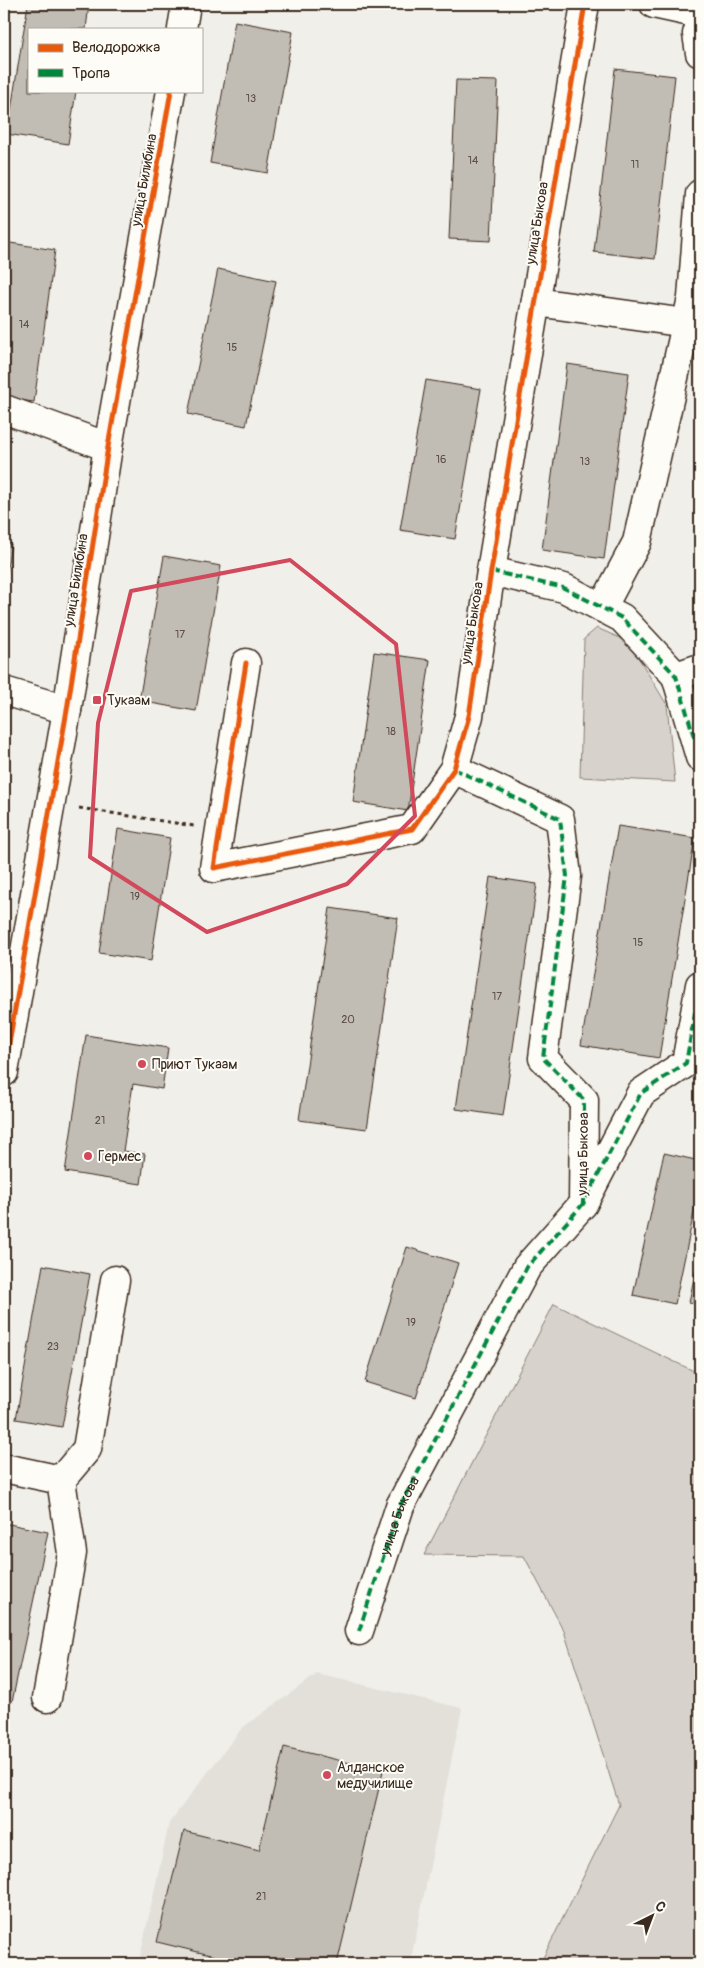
<svg xmlns="http://www.w3.org/2000/svg" width="704" height="1968" viewBox="0 0 704 1968" font-family="Pangolin,sans-serif">
  <style>
    .built { fill: #e3e0da }
    .green { fill: #d7d2cc; stroke: #897e75 }
    .building { fill: #c1bcb4; stroke: #3b2a1e }
    .lines { fill: none; stroke-linecap: round; stroke-linejoin: round }
    .minor-casing { stroke: #3b2a1e; stroke-width: 31 }
    .path { stroke: #3b2a1e; stroke-width: 3; stroke-dasharray: 4 4; stroke-linecap: butt }
    .minor { stroke: #fdfcf7; stroke-width: 28 }
    .quiet { stroke: #00873e; stroke-width: 4; stroke-dasharray: 8 4; stroke-linecap: butt }
    .cycleway-casing { stroke: #fdfcf7; stroke-width: 8 }
    .cycleway { stroke: #e8590c; stroke-width: 5 }
    .marked { fill: none; stroke: #d1495b; stroke-width: 4; stroke-linejoin: round }
    .poi-dot { fill: #d1495b; stroke: #fdfcf7; stroke-width: 2 }
    .labels { text-anchor: middle; dominant-baseline: central; stroke-width: 4; stroke-linejoin: round; paint-order: stroke }
    .number-label { font-size: 11px; fill: #5c4e44 }
    .street-label { font-size: 14px; fill: #3b2a1e; stroke: #fdfcf7 }
    .poi-label { font-size: 14px; fill: #3b2a1e; stroke: #fdfcf7; text-anchor: start }
  </style>
  <rect width="100%" height="100%" fill="#f1efea"/>
  <filter id="ink" filterUnits="userSpaceOnUse"><feTurbulence type="fractalNoise" baseFrequency=".02" numOctaves="2"/><feDisplacementMap in="SourceGraphic" scale="10" xChannelSelector="R" yChannelSelector="G"/><feConvolveMatrix kernelMatrix="1 2 1 2 8 2 1 2 1" color-interpolation-filters="sRGB"/></filter>
  <g filter="url(#ink)">
    <path class="built" d="M 317,1674 L 462,1708 L 410,1964 L 144,1964 L 140,1957 L 169,1823 L 242,1728 Z"/>
    <g class="green">
      <path d="M 597,628 L 629,642 L 667,705 L 675,782 L 580,777 L 584,639 Z"/>
      <path d="M 554,1304 L 700,1374 L 700,1964 L 540,1964 L 619,1805 L 564,1631 L 524,1556 L 424,1555 Z"/>
    </g>
    <g class="building">
      <path d="M 28,4 L 89,4 L 86,29 L 29,29 L 29,91 L 76,91 L 68,144 L 7,134 Z"/>
      <path d="M 235,21 L 293,32 L 268,173 L 210,163 Z"/>
      <path d="M 615,69 L 675,76 L 655,259 L 594,252 Z"/>
      <path d="M 456,80 L 498,81 L 491,241 L 449,239 Z"/>
      <path d="M 4,242 L 55,250 L 34,402 L 4,398 Z"/>
      <path d="M 218,269 L 276,281 L 246,426 L 188,414 Z"/>
      <path d="M 567,364 L 629,373 L 604,559 L 542,550 Z"/>
      <path d="M 426,380 L 481,389 L 455,539 L 400,530 Z"/>
      <path d="M 4,543 L 11,544 L 4,590 Z"/>
      <path d="M 164,556 L 221,566 L 196,711 L 139,701 Z"/>
      <path d="M 374,652 L 430,660 L 408,811 L 353,802 Z"/>
      <path d="M 618,826 L 695,838 L 659,1058 L 581,1045 Z"/>
      <path d="M 118,829 L 170,838 L 151,961 L 99,953 Z"/>
      <path d="M 490,877 L 537,884 L 503,1116 L 456,1109 Z"/>
      <path d="M 330,908 L 398,918 L 367,1129 L 299,1120 Z"/>
      <path d="M 86,1035 L 168,1048 L 162,1089 L 133,1084 L 123,1151 L 145,1154 L 141,1184 L 65,1172 Z"/>
      <path d="M 664,1153 L 700,1161 L 700,1199 L 697,1198 L 675,1304 L 633,1295 Z"/>
      <path d="M 407,1247 L 458,1263 L 416,1398 L 365,1382 Z"/>
      <path d="M 700,1249 L 700,1304 L 689,1302 Z"/>
      <path d="M 43,1265 L 90,1274 L 62,1427 L 16,1419 Z"/>
      <path d="M 4,1523 L 48,1532 L 12,1702 L 4,1701 Z"/>
      <path d="M 284,1747 L 383,1771 L 337,1964 L 238,1964 L 239,1962 L 157,1942 L 184,1831 L 259,1850 Z"/>
    </g>
    <g class="lines">
      <defs>
        <g id="minor">
          <path d="M 654,4 L 700,14"/>
          <path d="M 700,24 L 697,34 L 700,53"/>
          <path d="M 182,29 L 186,4"/>
          <path d="M 536,302 L 686,323"/>
          <path d="M 4,409 L 108,447"/>
          <path d="M 491,571 L 564,588 L 622,618 L 676,676 L 700,757"/>
          <path d="M 602,608 L 637,542 L 692,298 L 700,194"/>
          <path d="M 246,663 L 214,868 L 412,829 L 454,769 L 469,716 L 491,571 L 585,4"/>
          <path d="M 676,676 L 700,668"/>
          <path d="M 4,691 L 67,710"/>
          <path d="M 454,769 L 560,819 L 567,876 L 543,1058 L 584,1100 L 583,1204 L 641,1093 L 686,1063 L 700,985"/>
          <path d="M 4,1072 L 67,710 L 108,447 L 171,91"/>
          <path d="M 4,1468 L 61,1480 L 87,1449 L 115,1280"/>
          <path id="s1" d="M 359,1631 L 400,1506 L 527,1267 L 583,1204"/>
          <path d="M 47,1698 L 72,1553 L 61,1480"/>
        </g>
      </defs>
      <use href="#minor" class="minor-casing"/>
      <path class="path" d="M 79,808 L 194,826"/>
      <use href="#minor" class="minor"/>
      <g class="quiet">
        <path d="M 491,571 L 564,588 L 622,618 L 676,676 L 700,757"/>
        <path d="M 454,769 L 560,819 L 567,876 L 543,1058 L 584,1100 L 583,1204 L 641,1093 L 686,1063 L 700,985"/>
        <path d="M 359,1631 L 400,1506 L 527,1267 L 583,1204"/>
      </g>
      <defs>
        <g id="cycleway">
          <path d="M 246,663 L 214,868 L 412,829 L 454,769 L 469,716 L 491,571 L 585,4"/>
          <path d="M 4,1072 L 67,710 L 108,447 L 171,91"/>
        </g>
      </defs>
      <use href="#cycleway" class="cycleway-casing"/>
      <use href="#cycleway" class="cycleway"/>
    </g>
  </g>
  <path class="marked" d="M 290,560 L 396,644 L 415,816 L 347,884 L 207,932 L 90,857 L 98,723 L 131,591 Z"/>
  <g class="poi-dot">
    <rect x="92" y="695" width="10" height="10" rx="2.5"/>
    <circle cx="142" cy="1064" r="5"/>
    <circle cx="88" cy="1156" r="5"/>
    <circle cx="327" cy="1775" r="5"/>
  </g>
  <g class="labels">
    <g class="number-label">
      <text x="251" y="98">13</text>
      <text x="473" y="160">14</text>
      <text x="635" y="164">11</text>
      <text x="24" y="324">14</text>
      <text x="232" y="347">15</text>
      <text x="441" y="459">16</text>
      <text x="585" y="461">13</text>
      <text x="180" y="634">17</text>
      <text x="391" y="731">18</text>
      <text x="135" y="896">19</text>
      <text x="638" y="942">15</text>
      <text x="497" y="996">17</text>
      <text x="348" y="1019">20</text>
      <text x="100" y="1120">21</text>
      <text x="411" y="1322">19</text>
      <text x="53" y="1346">23</text>
      <text x="261" y="1896">21</text>
    </g>
    <g class="street-label">
      <text transform="translate(144 180) rotate(-80)">улица Билибина</text>
      <text transform="translate(537 223) rotate(-81)">улица Быкова</text>
      <text transform="translate(76 580) rotate(-81)">улица Билибина</text>
      <text transform="translate(472 623) rotate(-81)">улица Быкова</text>
      <text transform="translate(583 1154) rotate(-89)">улица Быкова</text>
      <text stroke="none"><textPath href="#s1" startOffset="122">улица Быкова</textPath></text>
    </g>
    <g class="poi-label">
      <text x="107" y="700">Тукаам</text>
      <text x="152" y="1064">Приют Тукаам</text>
      <text x="98" y="1156">Гермес</text>
      <text x="337" y="1767">Алданское<tspan x="337" dy="16">медучилище</tspan></text>
    </g>
  </g>
  <rect width="704" height="1968" fill="none" stroke="#fdfcf7" stroke-width="20"/>
  <rect x="10" y="10" width="684" height="1948" fill="none" stroke="#3b2a1e" stroke-width="2" filter="url(#ink)"/>
  <rect x="28" y="28" width="175" height="65" fill="#fdfcf7" stroke="#afa8a0"/>
  <rect x="38" y="44" width="25" height="8" fill="#e8590c" stroke="#afa8a0"/>
  <text x="72" y="52" font-size="15" fill="#3b2a1e">Велодорожка</text>
  <rect x="38" y="69" width="25" height="8" fill="#00873e" stroke="#afa8a0"/>
  <text x="72" y="78" font-size="15" fill="#3b2a1e">Тропа</text>
  <g transform="translate(652 1916) rotate(42)" stroke="#fdfcf7" stroke-width="4" paint-order="stroke">
  <path d="M0-4L9 19L0 12L-9 19Z" fill="#3b2a1e"/>
  <text y="-8" font-size="14" font-weight="bold" text-anchor="middle" fill="#3b2a1e">С</text>
  </g>
</svg>
